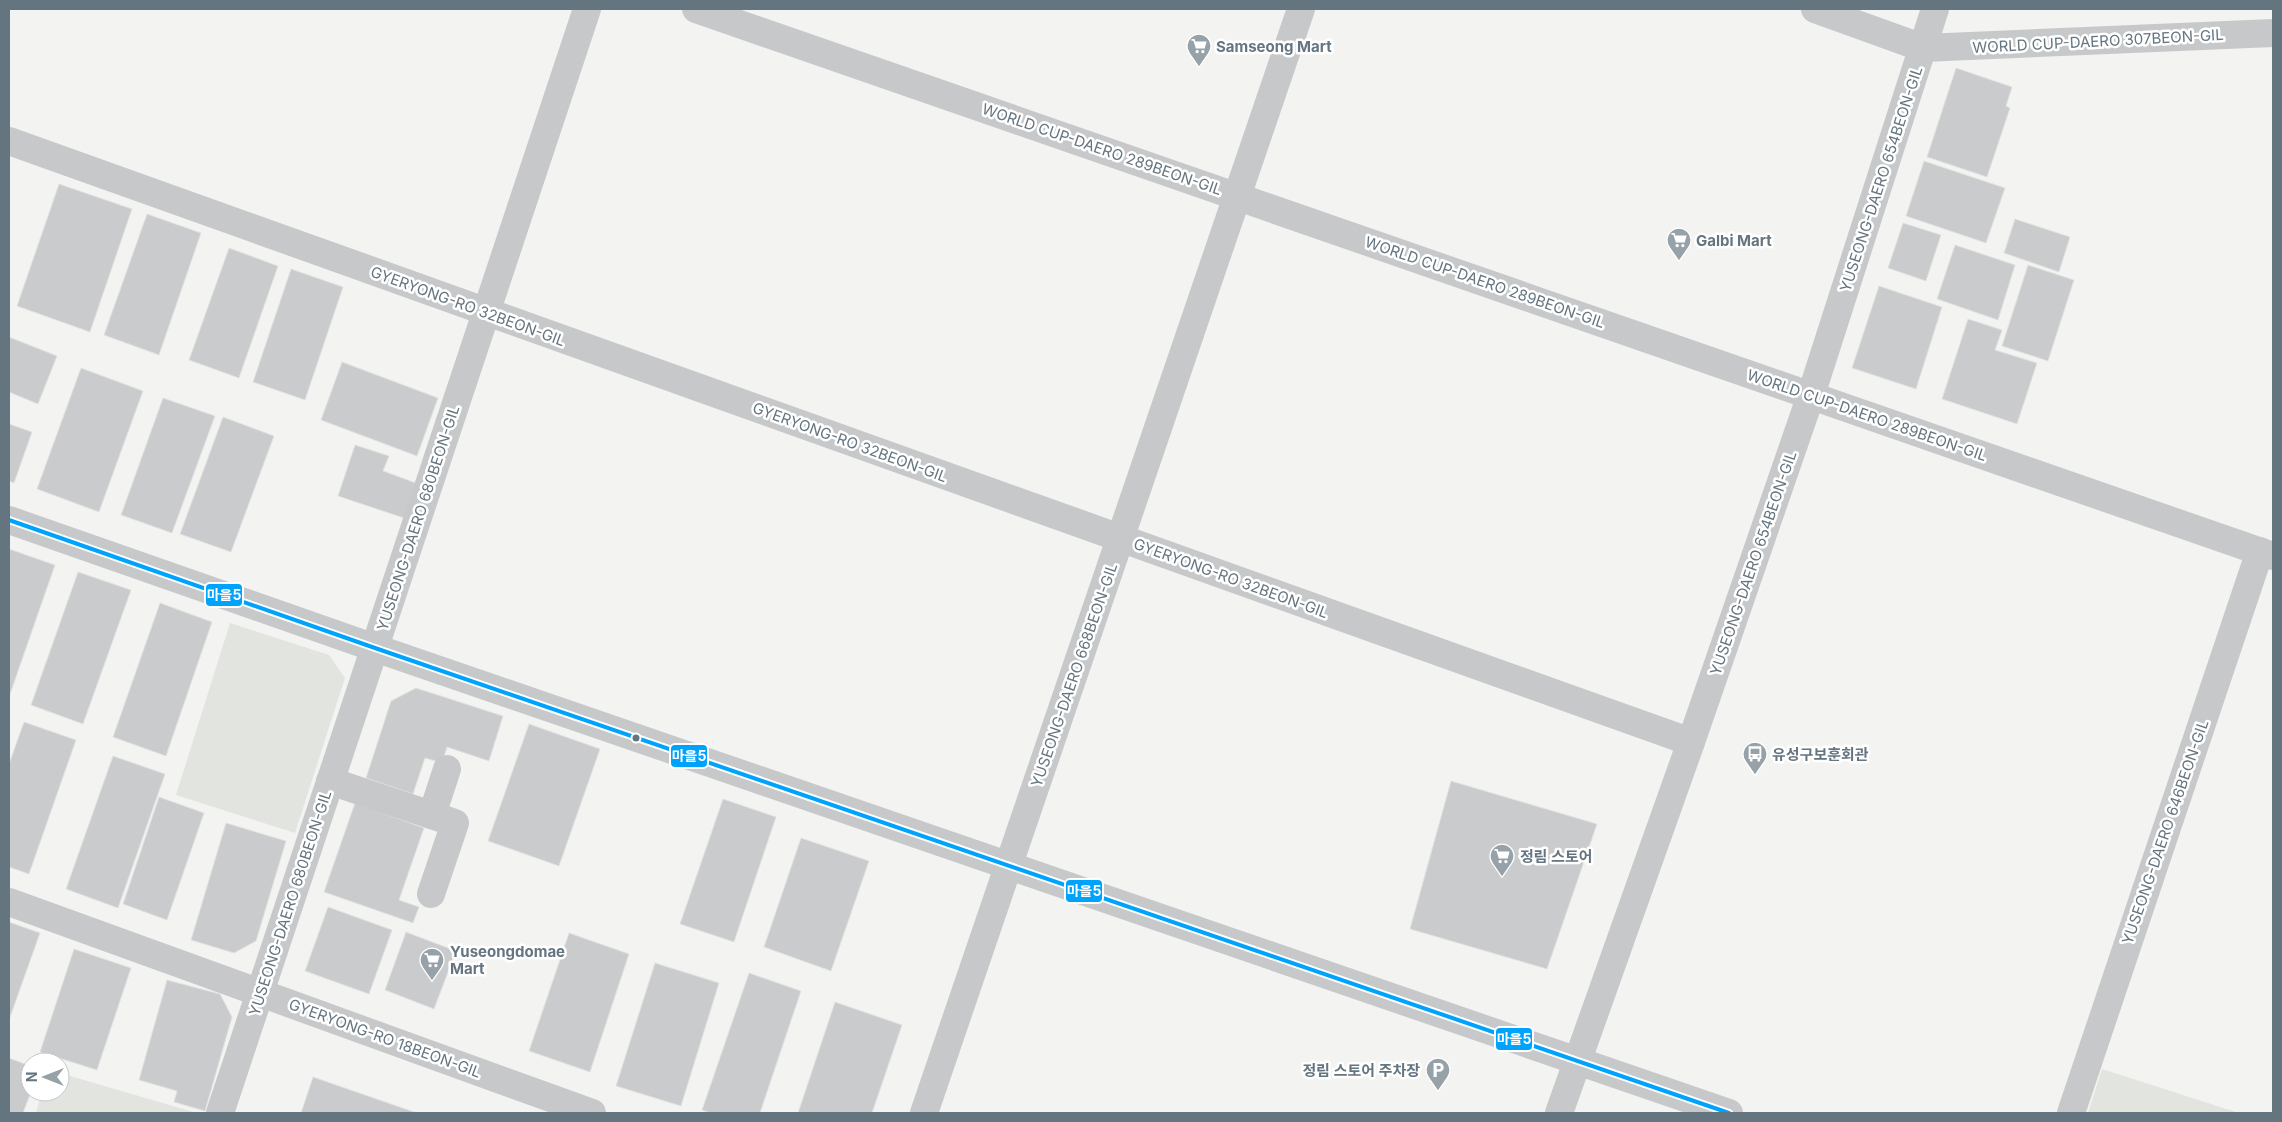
<svg xmlns="http://www.w3.org/2000/svg" width="2282" height="1122" viewBox="0 0 2282 1122" font-family="Inter,'Noto Sans KR',sans-serif">
  <style>
    .green { fill: #e2e5df }
    .building { fill: #cacbcc; stroke: #e2e2e1 }
    .lines { fill: none; stroke-linecap: round; stroke-linejoin: round }
    .minor { stroke: #c7c8c9; stroke-width: 28 }
    .bus-1-casing { stroke: #fff; stroke-width: 8 }
    .bus-1 { stroke: #00a3fb; stroke-width: 4 }
    .bus-dot { fill: #657580; stroke: #fff; stroke-width: 2 }
    .labels { text-anchor: middle; dominant-baseline: central; stroke-width: 5; stroke-linejoin: round; paint-order: stroke }
    .street-label { font-size: 15px; fill: #657580; stroke: #fff }
    .poi-label { font-size: 15px; font-weight: bold; fill: #657580; stroke: #fff; text-anchor: start }
    .line-badge { stroke: #fff; stroke-width: 2 }
    .badge-label { font-size: 14px; text-anchor: middle; font-weight: bold; fill: #fff }
  </style>
  <rect width="100%" height="100%" fill="#f3f3f1"/>
  <g class="green">
    <path d="M 230,623 L 329,655 L 345,678 L 295,833 L 176,795 Z"/>
    <path d="M 2102,1069 L 2239,1113 L 2088,1113 Z"/>
    <path d="M 60,1073 L 197,1113 L 36,1113 L 42,1092 L 60,1092 Z"/>
  </g>
  <g class="building">
    <path d="M 1956,68 L 2012,87 L 2006,106 L 2010,108 L 1987,177 L 1927,157 Z"/>
    <path d="M 1924,161 L 2005,188 L 1986,243 L 1906,216 Z"/>
    <path d="M 59,184 L 132,209 L 90,332 L 17,306 Z"/>
    <path d="M 147,214 L 201,233 L 159,355 L 104,335 Z"/>
    <path d="M 2015,219 L 2070,237 L 2059,272 L 2004,253 Z"/>
    <path d="M 1903,223 L 1941,235 L 1926,281 L 1888,268 Z"/>
    <path d="M 1955,245 L 2015,265 L 1998,320 L 1937,299 Z"/>
    <path d="M 229,248 L 278,266 L 239,378 L 189,360 Z"/>
    <path d="M 2028,265 L 2074,280 L 2048,361 L 2002,346 Z"/>
    <path d="M 291,269 L 343,287 L 305,400 L 253,382 Z"/>
    <path d="M 1879,286 L 1942,307 L 1916,389 L 1852,368 Z"/>
    <path d="M 1968,319 L 2002,330 L 1995,350 L 2037,363 L 2017,424 L 1942,399 Z"/>
    <path d="M 9,337 L 57,356 L 38,404 L 9,392 Z"/>
    <path d="M 342,362 L 438,398 L 417,456 L 321,420 Z"/>
    <path d="M 81,368 L 143,391 L 99,512 L 37,489 Z"/>
    <path d="M 163,398 L 215,416 L 172,533 L 121,515 Z"/>
    <path d="M 223,417 L 274,436 L 231,552 L 180,534 Z"/>
    <path d="M 9,424 L 32,432 L 14,483 L 9,481 Z"/>
    <path d="M 355,445 L 389,456 L 383,471 L 416,483 L 404,518 L 338,496 Z"/>
    <path d="M 9,549 L 55,565 L 9,697 Z"/>
    <path d="M 78,572 L 131,590 L 83,724 L 31,705 Z"/>
    <path d="M 160,603 L 212,622 L 166,756 L 113,737 Z"/>
    <path d="M 416,688 L 503,716 L 489,761 L 447,747 L 442,763 L 425,758 L 413,794 L 366,778 L 391,701 Z"/>
    <path d="M 24,722 L 76,740 L 29,874 L 9,867 L 9,764 Z"/>
    <path d="M 529,724 L 600,749 L 559,866 L 488,841 Z"/>
    <path d="M 113,756 L 165,774 L 118,908 L 66,889 Z"/>
    <path d="M 1451,781 L 1597,824 L 1547,969 L 1410,929 Z"/>
    <path d="M 159,797 L 204,813 L 167,920 L 123,904 Z"/>
    <path d="M 723,799 L 776,817 L 734,942 L 680,924 Z"/>
    <path d="M 355,803 L 424,828 L 399,900 L 419,907 L 413,923 L 324,892 Z"/>
    <path d="M 226,823 L 286,841 L 256,941 L 234,953 L 191,940 Z"/>
    <path d="M 801,838 L 869,861 L 831,971 L 764,947 Z"/>
    <path d="M 328,907 L 392,930 L 369,994 L 305,971 Z"/>
    <path d="M 9,922 L 40,933 L 9,1020 Z"/>
    <path d="M 406,932 L 456,951 L 434,1009 L 385,990 Z"/>
    <path d="M 569,933 L 629,954 L 590,1072 L 529,1051 Z"/>
    <path d="M 74,949 L 131,968 L 97,1070 L 40,1052 Z"/>
    <path d="M 655,963 L 719,983 L 681,1106 L 616,1086 Z"/>
    <path d="M 749,973 L 801,991 L 760,1113 L 711,1113 L 702,1110 Z"/>
    <path d="M 167,980 L 220,994 L 232,1017 L 205,1111 L 174,1102 L 177,1091 L 139,1080 Z"/>
    <path d="M 835,1002 L 902,1025 L 872,1113 L 798,1113 Z"/>
    <path d="M 9,1058 L 30,1066 L 31,1092 L 23,1113 L 9,1113 Z"/>
    <path d="M 313,1077 L 417,1113 L 301,1113 Z"/>
  </g>
  <g class="lines">
    <g class="minor">
      <path d="M 696,9 L 2273,556"/>
      <path d="M 1815,9 L 1923,48 L 2273,33"/>
      <path d="M 9,141 L 1691,742"/>
      <path d="M 9,520 L 375,648 L 1729,1113"/>
      <path d="M 330,781 L 455,823 L 431,894"/>
      <path d="M 432,815 L 447,769"/>
      <path d="M 9,902 L 592,1113"/>
      <path d="M 220,1113 L 587,9"/>
      <path d="M 924,1113 L 1301,9"/>
      <path d="M 1559,1113 L 1691,742 L 1811,395 L 1935,9"/>
      <path d="M 2071,1113 L 2260,551"/>
    </g>
    <defs>
      <path id="bus-1" d="M 9,520 L 375,648 L 1729,1113"/>
    </defs>
    <use href="#bus-1" class="bus-1-casing"/>
    <use href="#bus-1" class="bus-1"/>
  </g>
  <defs>
    <symbol id="supermarket-pin" viewBox="-11 -11 22 30"><path d="M0 17L-7.5 6A9.5 9.5 0 1 1 7.5 6Z" fill="#97a1a8" stroke="#fff"/><path d="M-6-5.5h2.5l.6 2H6L4.5 2H-2.5L-4.4-4H-6ZM-1.5 3.2a1.3 1.3 0 1 0 .1 0ZM3 3.2a1.3 1.3 0 1 0 .1 0Z" fill="#fff"/></symbol>
    <symbol id="bus-pin" viewBox="-11 -11 22 30"><path d="M0 17L-7.5 6A9.5 9.5 0 1 1 7.5 6Z" fill="#97a1a8" stroke="#fff"/><path d="M-5-6H5V4H4V6H2V4H-2V6H-4V4H-5ZM-3.5-4V0h7V-4ZM-3.5 1.2v1.5H-2V1.2ZM2 1.2v1.5H3.5V1.2Z" fill="#fff"/></symbol>
    <symbol id="parking-pin" viewBox="-11 -11 22 30"><path d="M0 17L-7.5 6A9.5 9.5 0 1 1 7.5 6Z" fill="#97a1a8" stroke="#fff"/><path d="M-3.5-5.5H1a3.5 3.5 0 0 1 0 7H-1V5.5H-3.5ZM-1-3.4V-.6H.8a1.4 1.4 0 0 0 0-2.8Z" fill="#fff"/></symbol>
  </defs>
  <g fill-rule="evenodd">
    <use href="#supermarket-pin" x="1185" y="32" width="28" height="38"/>
    <use href="#supermarket-pin" x="1665" y="226" width="28" height="38"/>
    <use href="#bus-pin" x="1741" y="740" width="28" height="38"/>
    <use href="#supermarket-pin" x="1488" y="842" width="28" height="38"/>
    <use href="#supermarket-pin" x="418" y="946" width="28" height="38"/>
    <use href="#parking-pin" x="1424" y="1056" width="28" height="38"/>
  </g>
  <circle class="bus-dot" cx="636" cy="738" r="4.5"/>
  <g class="labels">
    <g class="street-label">
      <text transform="translate(2098 41) rotate(-3)">WORLD CUP-DAERO 307BEON-GIL</text>
      <text transform="translate(1102 149) rotate(19)">WORLD CUP-DAERO 289BEON-GIL</text>
      <text transform="translate(1881 179) rotate(-72)">YUSEONG-DAERO 654BEON-GIL</text>
      <text transform="translate(1485 282) rotate(19)">WORLD CUP-DAERO 289BEON-GIL</text>
      <text transform="translate(468 306) rotate(20)">GYERYONG-RO 32BEON-GIL</text>
      <text transform="translate(1867 415) rotate(19)">WORLD CUP-DAERO 289BEON-GIL</text>
      <text transform="translate(850 442) rotate(20)">GYERYONG-RO 32BEON-GIL</text>
      <text transform="translate(418 518) rotate(-72)">YUSEONG-DAERO 680BEON-GIL</text>
      <text transform="translate(1753 563) rotate(-71)">YUSEONG-DAERO 654BEON-GIL</text>
      <text transform="translate(1231 578) rotate(20)">GYERYONG-RO 32BEON-GIL</text>
      <text transform="translate(1074 675) rotate(-71)">YUSEONG-DAERO 668BEON-GIL</text>
      <text transform="translate(2165 832) rotate(-71)">YUSEONG-DAERO 646BEON-GIL</text>
      <text transform="translate(290 903) rotate(-72)">YUSEONG-DAERO 680BEON-GIL</text>
      <text transform="translate(385 1038) rotate(20)">GYERYONG-RO 18BEON-GIL</text>
    </g>
    <g class="poi-label">
      <text x="1216" y="46">Samseong Mart</text>
      <text x="1696" y="240">Galbi Mart</text>
      <text x="1772" y="754">유성구보훈회관</text>
      <text x="1520" y="856">정림 스토어</text>
      <text x="450" y="951">Yuseongdomae<tspan x="450" dy="17">Mart</tspan></text>
      <text x="1420" y="1070" text-anchor="end">정림 스토어 주차장</text>
    </g>
  </g>
  <g class="line-badge">
    <rect x="205" y="583" width="38" height="24" rx="5" fill="#00a3fb"/>
    <rect x="670" y="744" width="38" height="24" rx="5" fill="#00a3fb"/>
    <rect x="1065" y="879" width="38" height="24" rx="5" fill="#00a3fb"/>
    <rect x="1495" y="1027" width="38" height="24" rx="5" fill="#00a3fb"/>
  </g>
  <g class="badge-label">
    <text x="224" y="600">마을5</text>
    <text x="689" y="761">마을5</text>
    <text x="1084" y="896">마을5</text>
    <text x="1514" y="1044">마을5</text>
  </g>
  <rect width="2282" height="1122" fill="none" stroke="#657580" stroke-width="20"/>
  <g transform="translate(45 1077) rotate(270)"><circle r="24" fill="#ffffff" stroke="#c1c8cc"/>
  <path d="M0-4L9 19L0 12L-9 19Z" fill="#97a1a8"/>
  <text y="-8" font-size="14" font-weight="bold" text-anchor="middle" fill="#657580">N</text>
  </g>
</svg>
